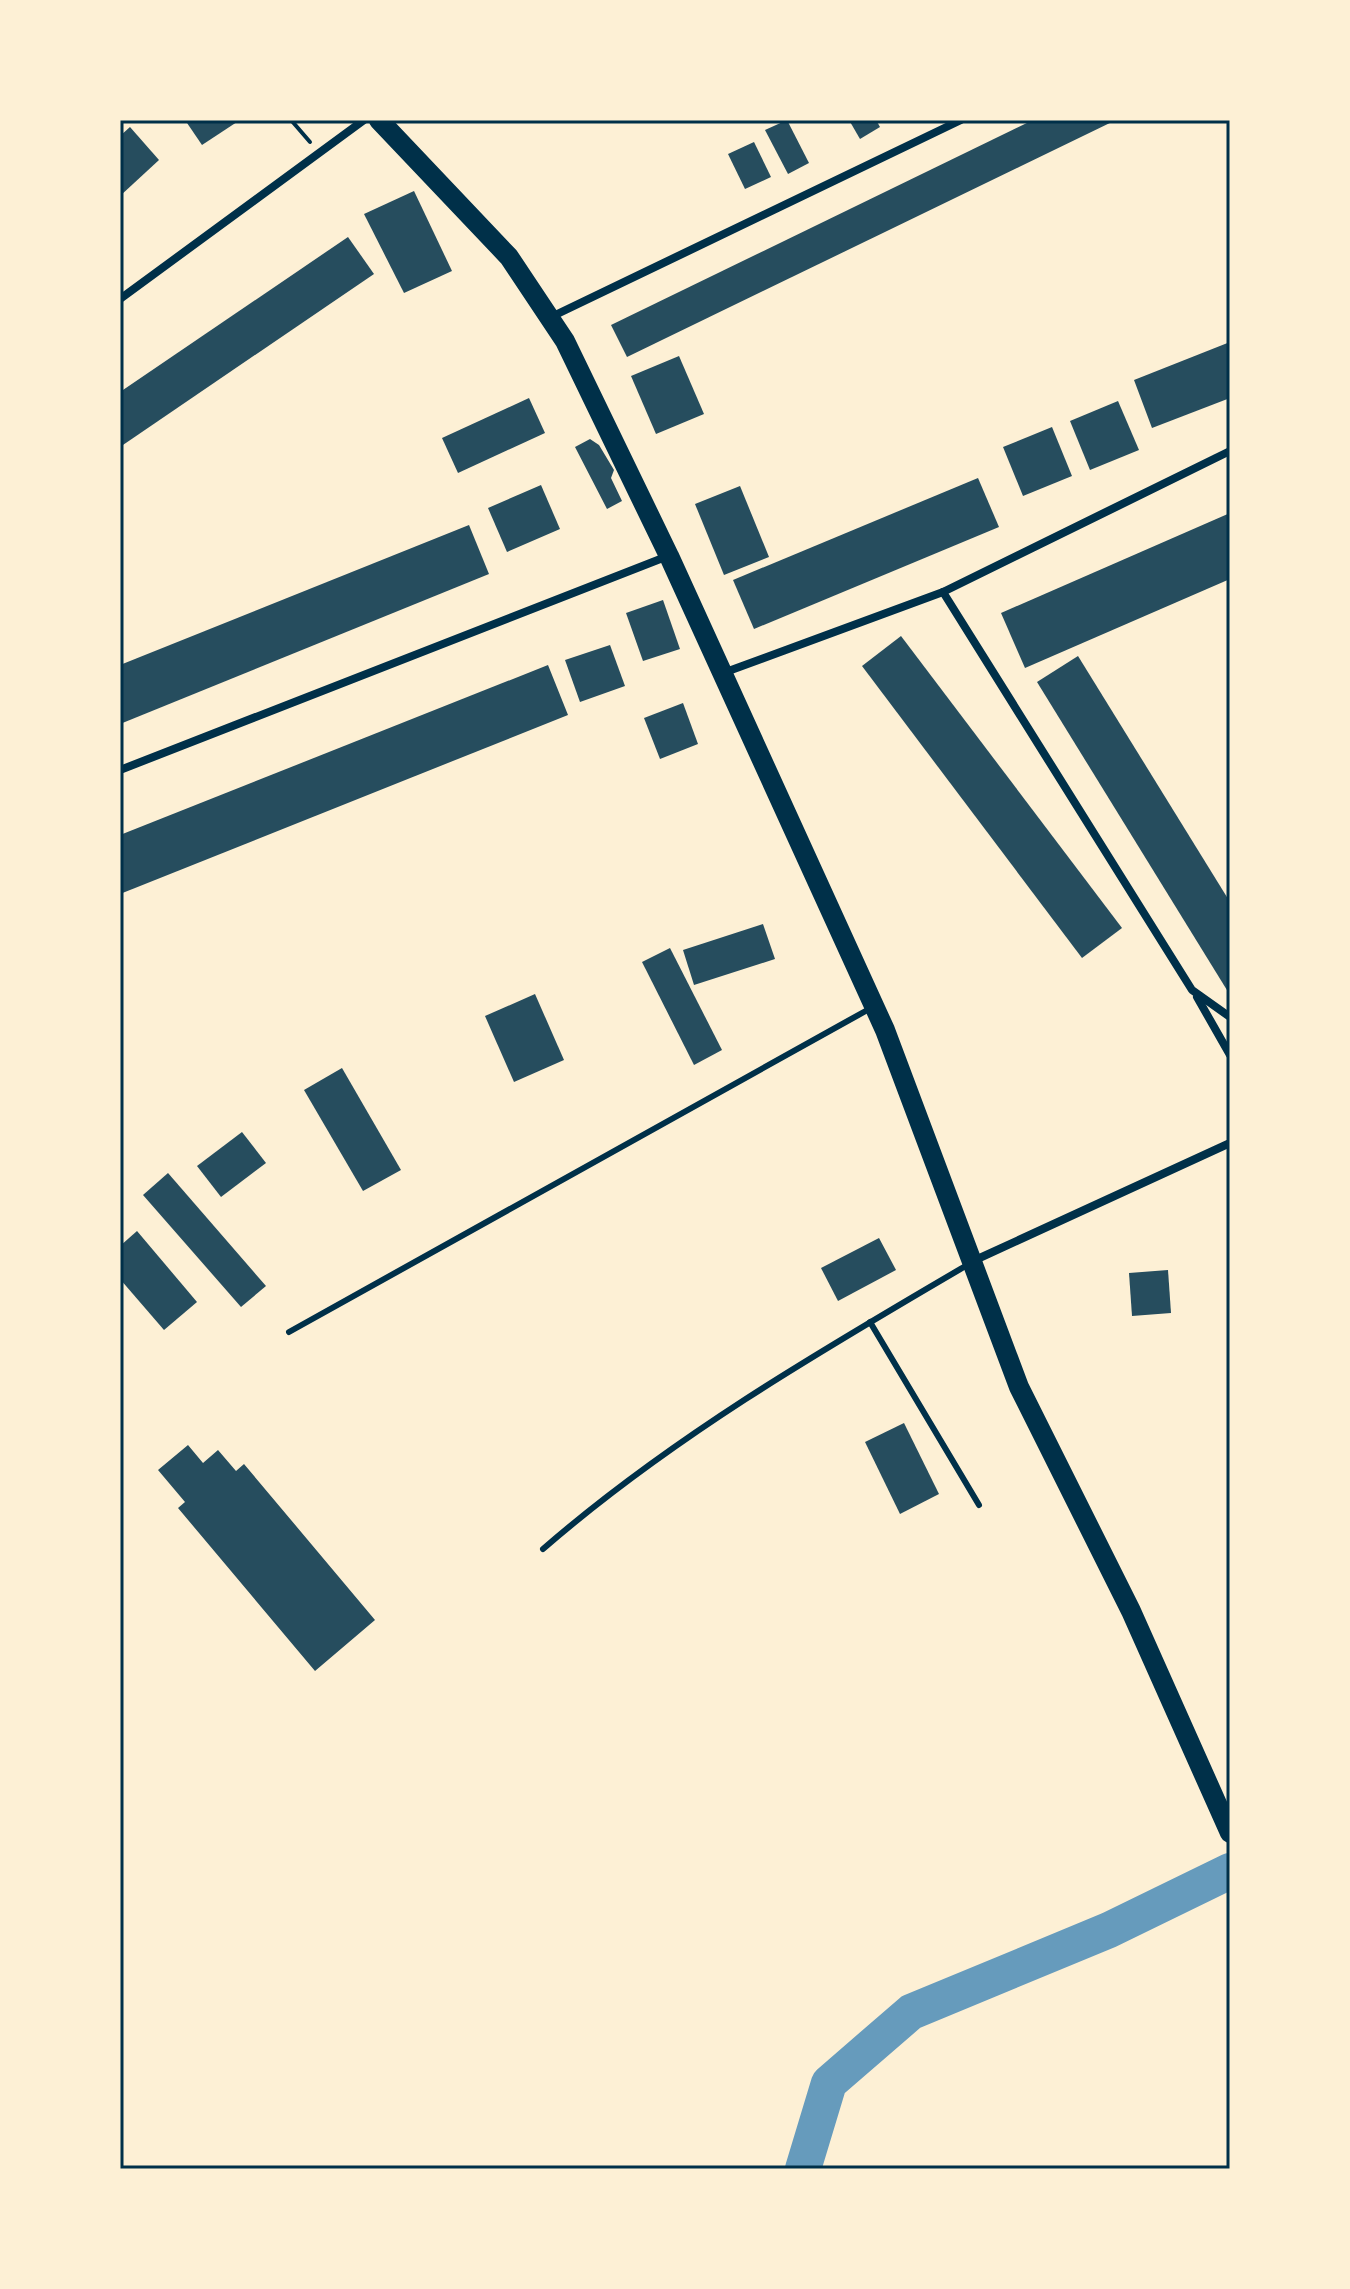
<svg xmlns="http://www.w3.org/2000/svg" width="1350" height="2289" viewBox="0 0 1350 2289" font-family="'Sofia Sans Condensed',sans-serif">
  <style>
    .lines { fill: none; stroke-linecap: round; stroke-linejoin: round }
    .river { stroke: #669bbc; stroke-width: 36 }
    .building { fill: #264d5e }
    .path { stroke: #003049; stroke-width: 4 }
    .service { stroke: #003049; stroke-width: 6 }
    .minor { stroke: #003049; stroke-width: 8 }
    .primary { stroke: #003049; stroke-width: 20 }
    .neatline { fill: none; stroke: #003049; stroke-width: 3 }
  </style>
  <rect width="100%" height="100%" fill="#fdf0d5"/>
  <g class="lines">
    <path class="river" d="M 803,2169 L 829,2083 L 911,2012 L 1109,1930 L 1230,1871"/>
  </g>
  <g class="building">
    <path d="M 185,120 L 240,120 L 202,145 Z"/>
    <path d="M 787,120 L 809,163 L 788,174 L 765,130 Z"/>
    <path d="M 849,120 L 876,120 L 880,127 L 860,139 Z"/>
    <path d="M 1033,120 L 1116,120 L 627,357 L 611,325 Z"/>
    <path d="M 130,127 L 159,160 L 120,196 L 120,136 Z"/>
    <path d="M 754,142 L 771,177 L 745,189 L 728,154 Z"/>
    <path d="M 414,191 L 452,271 L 404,293 L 364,214 Z"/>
    <path d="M 348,237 L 374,274 L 120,447 L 120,392 Z"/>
    <path d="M 1230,342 L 1230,398 L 1152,428 L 1134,380 Z"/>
    <path d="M 679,356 L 704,414 L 656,434 L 631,376 Z"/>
    <path d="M 529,398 L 545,433 L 458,473 L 442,438 Z"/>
    <path d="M 1118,401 L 1139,450 L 1090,470 L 1070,421 Z"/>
    <path d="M 1052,427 L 1072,476 L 1023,496 L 1003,447 Z"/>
    <path d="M 590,439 L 599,445 L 614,470 L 611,478 L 622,501 L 607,509 L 575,447 Z"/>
    <path d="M 978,478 L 999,527 L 754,629 L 733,580 Z"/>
    <path d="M 541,485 L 560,529 L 507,552 L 488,508 Z"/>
    <path d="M 740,486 L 769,557 L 724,575 L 695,504 Z"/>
    <path d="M 1230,513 L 1230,579 L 1025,668 L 1001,613 Z"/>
    <path d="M 469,525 L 489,574 L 120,724 L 120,665 Z"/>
    <path d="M 663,600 L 680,649 L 643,661 L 626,613 Z"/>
    <path d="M 901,636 L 1122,928 L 1082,958 L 862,666 Z"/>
    <path d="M 610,645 L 625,686 L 580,702 L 565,660 Z"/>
    <path d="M 1078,656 L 1230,902 L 1230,995 L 1037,682 Z"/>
    <path d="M 548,665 L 568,715 L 120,894 L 120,835 Z"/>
    <path d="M 683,703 L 698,744 L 660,759 L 644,718 Z"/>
    <path d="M 763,924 L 775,959 L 694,985 L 683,950 Z"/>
    <path d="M 670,948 L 722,1050 L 694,1065 L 642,962 Z"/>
    <path d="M 535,994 L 564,1060 L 514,1082 L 485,1016 Z"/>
    <path d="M 342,1068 L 401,1170 L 363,1191 L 304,1090 Z"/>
    <path d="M 242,1132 L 266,1163 L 221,1197 L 197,1166 Z"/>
    <path d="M 168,1173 L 266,1286 L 241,1307 L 143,1195 Z"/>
    <path d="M 137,1231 L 197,1302 L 164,1330 L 120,1279 L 120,1246 Z"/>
    <path d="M 879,1238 L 896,1270 L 838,1301 L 821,1268 Z"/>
    <path d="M 1168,1270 L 1171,1313 L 1132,1316 L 1129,1273 Z"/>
    <path d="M 904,1423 L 939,1494 L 900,1514 L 865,1442 Z"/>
    <path d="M 188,1445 L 203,1463 L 218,1450 L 236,1471 L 244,1464 L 375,1620 L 315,1671 L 178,1508 L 185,1502 L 158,1470 Z"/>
  </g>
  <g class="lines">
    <path class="path" d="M 291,120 L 310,142"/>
    <g class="service">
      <path d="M 870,1322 L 979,1505"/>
      <path d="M 289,1332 L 871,1008"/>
      <path d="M 543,1549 C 672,1437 822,1350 969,1264"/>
    </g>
    <g class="minor">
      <path d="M 120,299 L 364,120"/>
      <path d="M 551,317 L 961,120"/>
      <path d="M 943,592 L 1192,990 L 1230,1017"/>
      <path d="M 723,673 L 943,592 L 1230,451"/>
      <path d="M 120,770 L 668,556"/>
      <path d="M 1197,997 L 1230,1055"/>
      <path d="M 973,1261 L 1230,1143"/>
    </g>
    <path class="primary" d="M 379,120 L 509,257 L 565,341 L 669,556 L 885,1030 L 1019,1387 L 1131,1611 L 1230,1833"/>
  </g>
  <rect width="1350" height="2289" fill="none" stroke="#fdf0d5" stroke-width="244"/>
  <rect x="122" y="122" width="1106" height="2045" class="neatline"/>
</svg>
